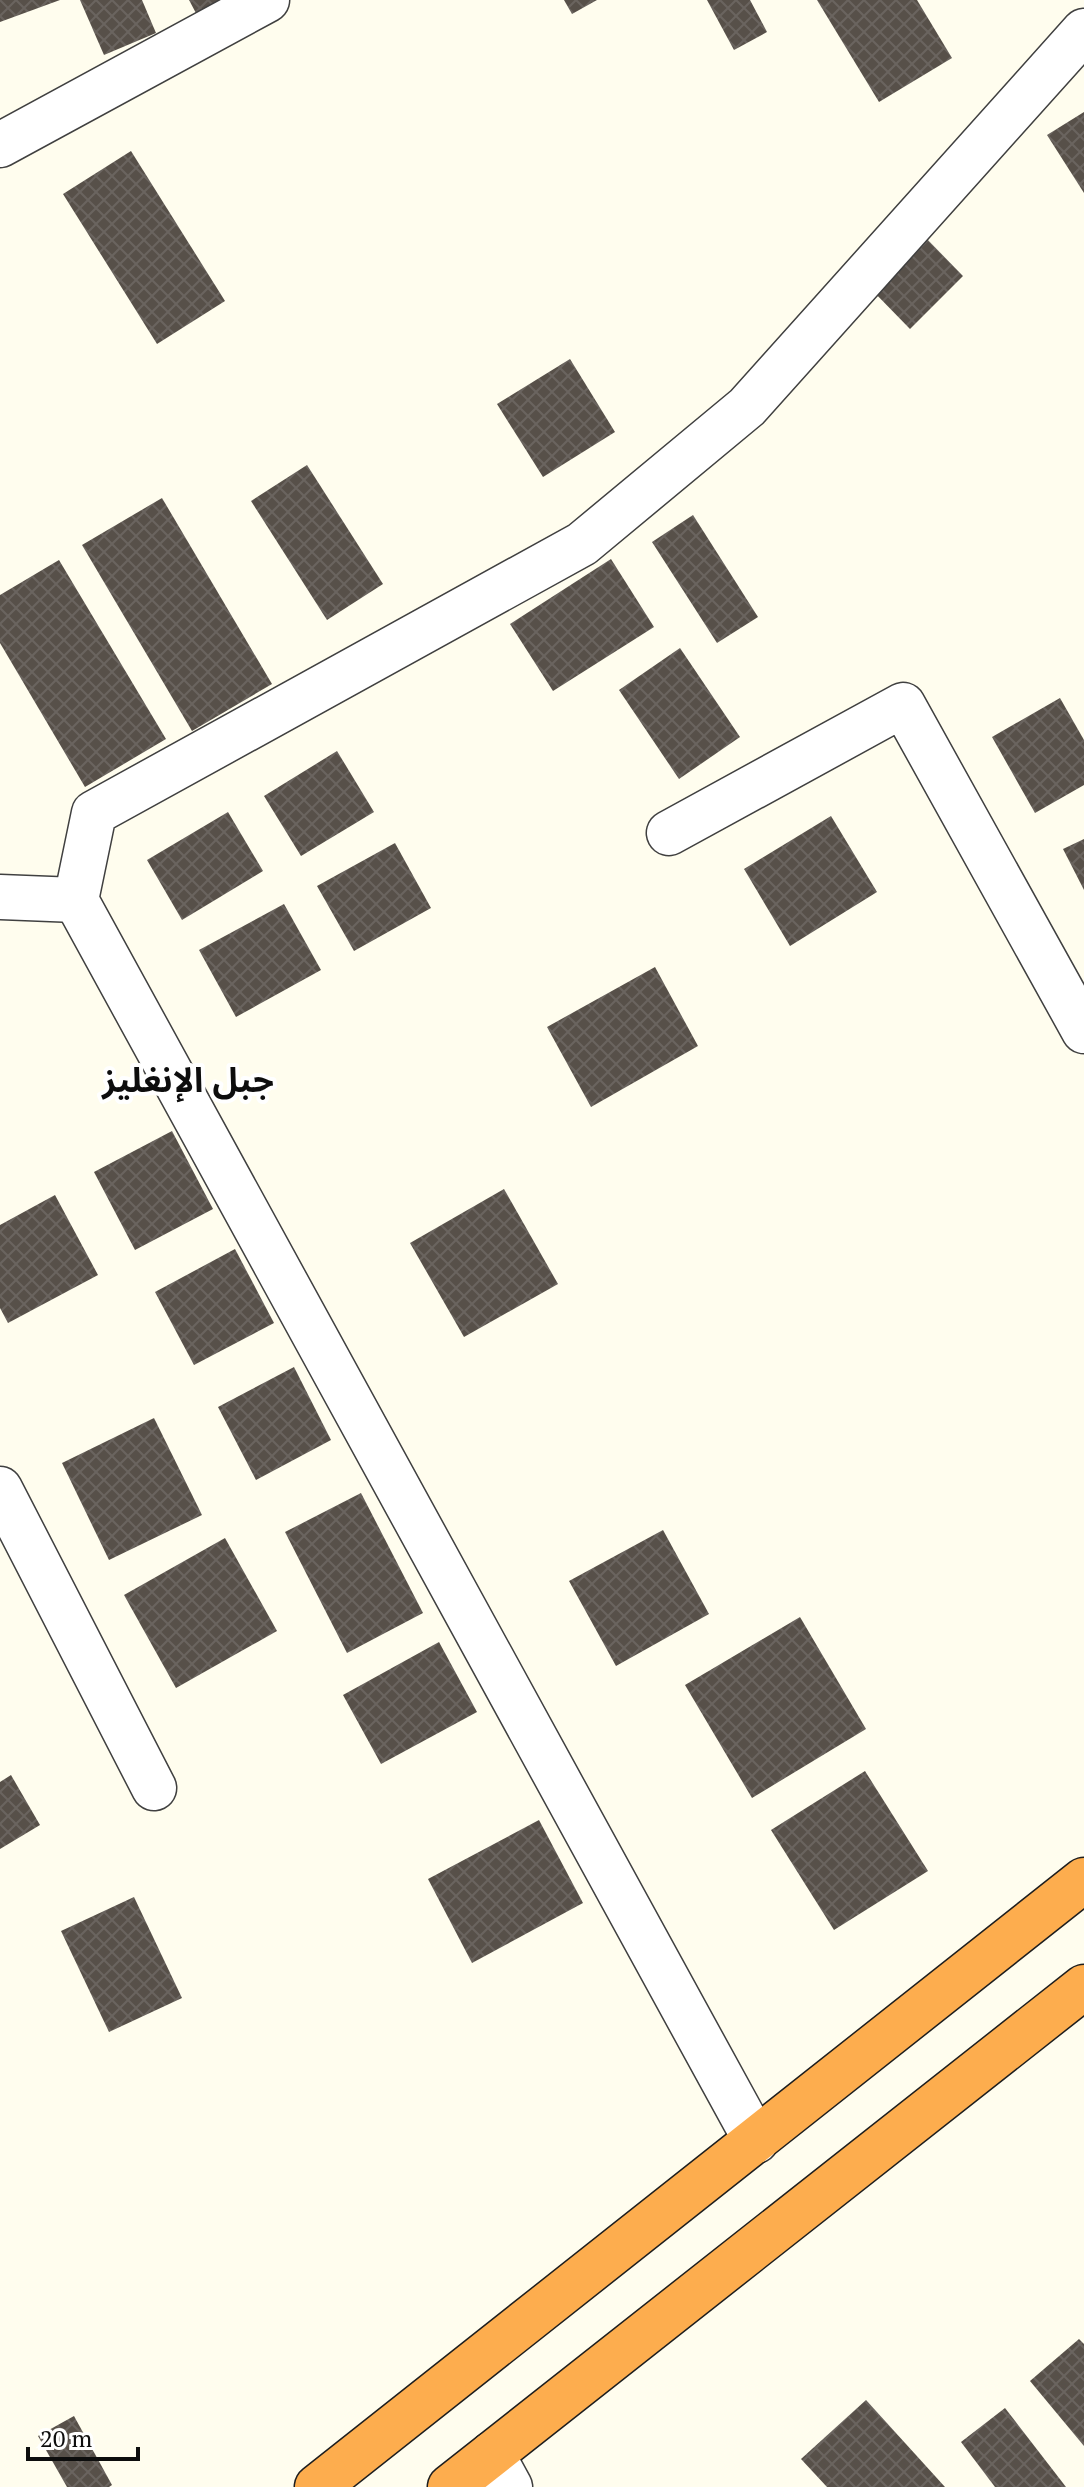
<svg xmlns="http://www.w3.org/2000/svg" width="1084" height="2487" viewBox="0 0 1084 2487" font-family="'PT Serif','Noto Sans Arabic',serif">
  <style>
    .building { fill: url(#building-cross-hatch) }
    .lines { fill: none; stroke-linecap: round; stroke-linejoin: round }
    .minor-casing { stroke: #404040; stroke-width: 47 }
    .highway-casing { stroke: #1e1e1e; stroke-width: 47 }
    .minor { stroke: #fff; stroke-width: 44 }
    .highway { stroke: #fdad4e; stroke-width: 44 }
    .labels { text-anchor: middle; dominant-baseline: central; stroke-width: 8; stroke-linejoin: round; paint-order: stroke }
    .district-label { font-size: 34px; font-weight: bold; fill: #0d0d0d; stroke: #fff }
  </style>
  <defs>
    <pattern id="building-cross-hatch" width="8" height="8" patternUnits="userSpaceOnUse" patternTransform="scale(2)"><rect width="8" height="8" fill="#575049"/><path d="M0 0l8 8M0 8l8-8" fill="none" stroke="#6a645f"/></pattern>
  </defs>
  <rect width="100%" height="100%" fill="#fffdee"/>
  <g class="building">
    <path d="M 0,0 L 60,0 L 0,22 Z"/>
    <path d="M 80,0 L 142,0 L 156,33 L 104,55 Z"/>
    <path d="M 189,0 L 224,0 L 197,15 Z"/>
    <path d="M 564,0 L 597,0 L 572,14 Z"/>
    <path d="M 707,0 L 750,0 L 767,32 L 734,50 Z"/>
    <path d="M 817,0 L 917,0 L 952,58 L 879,102 Z"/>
    <path d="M 1084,112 L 1084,193 L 1047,135 Z"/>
    <path d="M 131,151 L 225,301 L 157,344 L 63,194 Z"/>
    <path d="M 923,235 L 963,276 L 910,329 L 870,288 Z"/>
    <path d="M 570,359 L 615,432 L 543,477 L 497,404 Z"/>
    <path d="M 307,465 L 383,584 L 327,620 L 251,501 Z"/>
    <path d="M 162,498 L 272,684 L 192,731 L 82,545 Z"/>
    <path d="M 693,515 L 758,617 L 717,643 L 652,542 Z"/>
    <path d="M 611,559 L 654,627 L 553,691 L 510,624 Z"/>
    <path d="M 59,560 L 166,739 L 85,787 L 0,643 L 0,595 Z"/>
    <path d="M 680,648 L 740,737 L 679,779 L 619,690 Z"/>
    <path d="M 1060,698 L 1084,740 L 1084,785 L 1035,813 L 992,737 Z"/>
    <path d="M 337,751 L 374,812 L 301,856 L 264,796 Z"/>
    <path d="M 228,812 L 263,871 L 182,920 L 147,860 Z"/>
    <path d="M 831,816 L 877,892 L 790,946 L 744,869 Z"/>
    <path d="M 1084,839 L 1084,890 L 1063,849 Z"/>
    <path d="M 395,843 L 431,908 L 354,951 L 317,886 Z"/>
    <path d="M 284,904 L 321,970 L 236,1017 L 199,950 Z"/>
    <path d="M 655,967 L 698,1046 L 591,1107 L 547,1027 Z"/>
    <path d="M 172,1131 L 213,1209 L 135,1250 L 94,1172 Z"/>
    <path d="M 504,1189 L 558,1284 L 464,1337 L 410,1243 Z"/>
    <path d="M 55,1195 L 98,1275 L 8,1323 L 0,1308 L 0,1225 Z"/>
    <path d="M 235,1249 L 274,1323 L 194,1365 L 155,1292 Z"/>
    <path d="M 294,1367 L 331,1440 L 256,1480 L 218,1407 Z"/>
    <path d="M 154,1418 L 202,1515 L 109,1560 L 62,1463 Z"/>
    <path d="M 361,1493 L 423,1613 L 347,1653 L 285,1532 Z"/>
    <path d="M 663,1530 L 709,1614 L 616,1666 L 569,1581 Z"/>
    <path d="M 225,1538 L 277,1631 L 176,1688 L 124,1595 Z"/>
    <path d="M 800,1617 L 866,1729 L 752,1798 L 685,1685 Z"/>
    <path d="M 439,1642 L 477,1712 L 381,1764 L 343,1695 Z"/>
    <path d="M 865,1771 L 928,1871 L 834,1930 L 771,1830 Z"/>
    <path d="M 11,1775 L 40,1825 L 0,1849 L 0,1782 Z"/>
    <path d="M 539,1820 L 583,1903 L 472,1963 L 428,1879 Z"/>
    <path d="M 134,1897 L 182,1998 L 109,2032 L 61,1931 Z"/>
    <path d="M 1079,2339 L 1084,2344 L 1084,2446 L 1030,2381 Z"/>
    <path d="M 866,2400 L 945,2487 L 827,2487 L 801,2459 Z"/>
    <path d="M 1005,2408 L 1066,2487 L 995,2487 L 961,2442 Z"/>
    <path d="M 74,2416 L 112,2485 L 109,2487 L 67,2487 L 38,2436 Z"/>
  </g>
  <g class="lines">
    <defs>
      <g id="minor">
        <path d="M 0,145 L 267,0"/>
        <path d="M 669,833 L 903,705 L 1084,1031"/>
        <path d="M 0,897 L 76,900"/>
        <path d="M 0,1489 L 154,1788"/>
        <path d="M 756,2141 L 76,900 L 94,813 L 582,544 L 747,407 L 1084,31"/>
        <path d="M 492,2454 L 510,2487"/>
      </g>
      <g id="highway">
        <path d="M 317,2487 L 1084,1880"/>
        <path d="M 450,2487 L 1084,1987"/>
      </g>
    </defs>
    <use href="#minor" class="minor-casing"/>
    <use href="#highway" class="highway-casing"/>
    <use href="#minor" class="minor"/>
    <use href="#highway" class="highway"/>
  </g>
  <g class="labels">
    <g class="district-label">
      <text x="188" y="1079">جبل الإنغليز</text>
    </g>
  </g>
  <path d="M28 2447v12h110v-12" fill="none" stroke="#0d0d0d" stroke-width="4"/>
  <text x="40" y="2447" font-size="24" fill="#0d0d0d" stroke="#ffffff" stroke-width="6" paint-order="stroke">20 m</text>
</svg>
